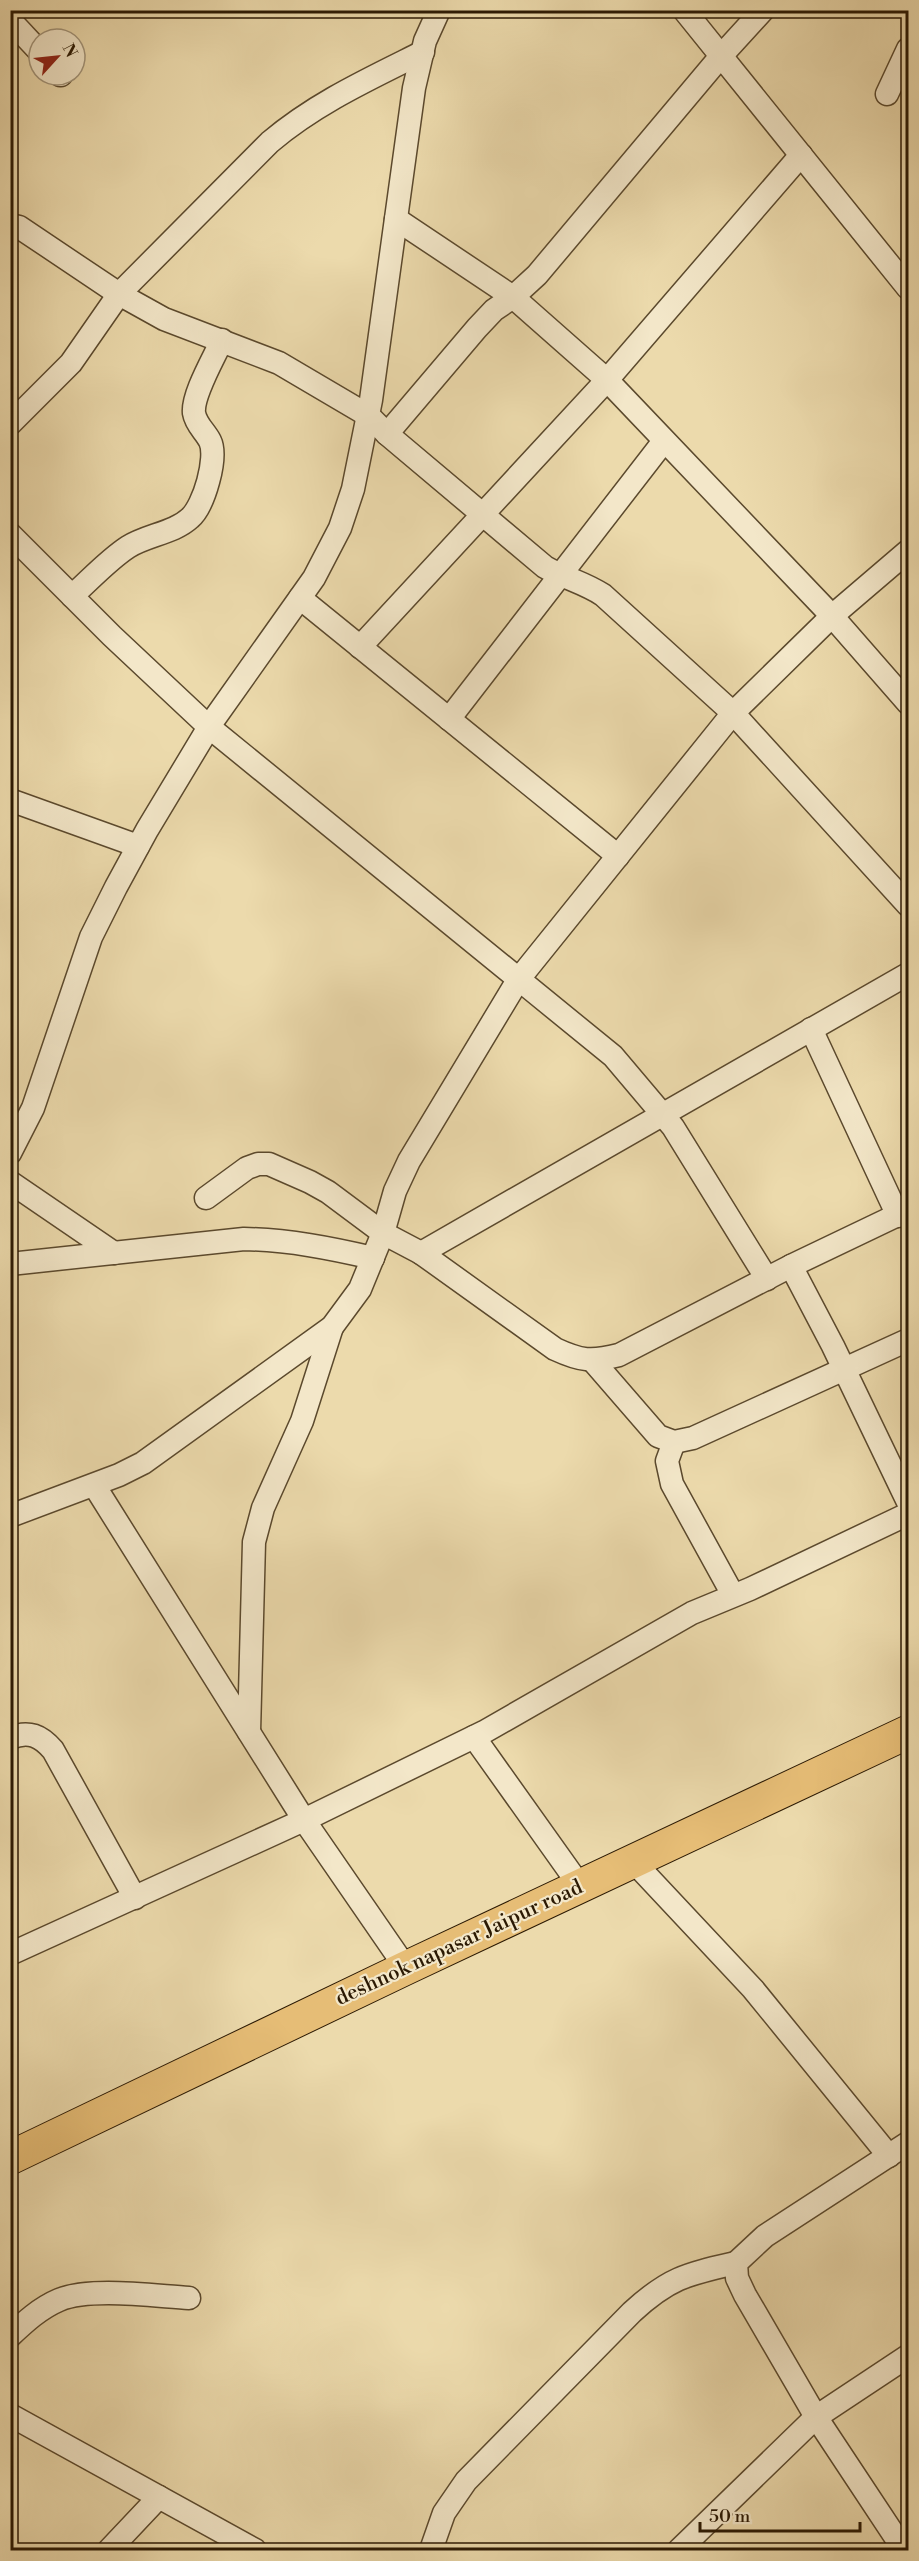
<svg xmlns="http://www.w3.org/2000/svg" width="919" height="2561" viewBox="0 0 919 2561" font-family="'Libre Bodoni',serif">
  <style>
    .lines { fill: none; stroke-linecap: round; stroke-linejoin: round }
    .minor-casing { stroke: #5b492d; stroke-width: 25 }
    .primary-casing { stroke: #2b1903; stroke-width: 35 }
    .minor { stroke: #f3e7c9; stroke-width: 22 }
    .primary { stroke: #e6bd76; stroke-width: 33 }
    .labels { text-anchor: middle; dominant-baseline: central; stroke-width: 4.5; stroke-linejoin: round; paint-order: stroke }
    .street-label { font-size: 21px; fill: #2b1903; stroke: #f3e7c9 }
  </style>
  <rect width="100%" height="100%" fill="#ecdaac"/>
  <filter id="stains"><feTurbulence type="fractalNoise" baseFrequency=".00333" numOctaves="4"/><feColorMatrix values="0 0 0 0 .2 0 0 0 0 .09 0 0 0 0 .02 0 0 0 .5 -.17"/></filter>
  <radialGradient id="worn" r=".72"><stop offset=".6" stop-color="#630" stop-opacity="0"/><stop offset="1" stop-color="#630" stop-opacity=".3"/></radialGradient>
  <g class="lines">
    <defs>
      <g id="minor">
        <path d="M 684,10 L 908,288"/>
        <path d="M 10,20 L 39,51"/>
        <path d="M 60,75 L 61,75"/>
        <path d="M 887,94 L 908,49"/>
        <path d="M 396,219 L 513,297 L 607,380 L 832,616 L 908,703"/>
        <path d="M 10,225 L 19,227 L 119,294 L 164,319 L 279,363 L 369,416 L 387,434 L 545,567 C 564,578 585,583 603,595 L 733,713 L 908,905"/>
        <path d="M 10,424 L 71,363 L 119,294 L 270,142 C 316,103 369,79 423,52"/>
        <path d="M 387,434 L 477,328 L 494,310 L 513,297 L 537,275 L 721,56 L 763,10"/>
        <path d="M 10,534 L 112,636 L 209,727 L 613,1056 L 673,1127 L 767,1279"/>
        <path d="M 72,596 C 90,580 108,560 128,547 C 147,535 174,533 190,518 C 204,506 218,457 210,441 C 205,431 196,425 194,413 C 192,395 214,358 222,340"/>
        <path d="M 300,598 L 618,856"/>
        <path d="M 360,647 L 607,380 L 801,155"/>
        <path d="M 449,719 L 664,441"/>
        <path d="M 10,800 L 138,846"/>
        <path d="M 811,1029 L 898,1216"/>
        <path d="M 10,1153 L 33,1108 L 91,937 L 116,887 L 147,830 L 212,722 L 314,578 L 340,528 L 353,489 L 371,400 L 414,88 L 425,41 L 439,10"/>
        <path d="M 10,1182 L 114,1253"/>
        <path d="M 206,1198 L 247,1168 L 258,1164 L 269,1164 L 310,1182 L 328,1192 L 383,1233 L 421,1253 L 555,1349 C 581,1361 591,1362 619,1355 L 791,1266 L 908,1210"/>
        <path d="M 421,1253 L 908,974"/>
        <path d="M 10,1264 L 244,1239 C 289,1240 330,1248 373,1258"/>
        <path d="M 791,1266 L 833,1346 L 908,1502"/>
        <path d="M 593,1361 L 658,1436 L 674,1442 L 693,1438 L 908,1340"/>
        <path d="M 674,1442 L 667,1461 L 672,1484 L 733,1595"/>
        <path d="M 94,1485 L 304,1820 L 406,1968"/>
        <path d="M 10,1516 L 119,1475 L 143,1463 L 332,1327 L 360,1289 L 383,1233 L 395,1191 L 409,1161 L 518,980 L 733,713 L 832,616 L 908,551"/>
        <path d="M 249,1732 L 254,1542 L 263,1508 L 302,1421 L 332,1327"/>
        <path d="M 474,1737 L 580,1886"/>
        <path d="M 10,1738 C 29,1730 41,1736 53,1750 L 135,1898"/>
        <path d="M 633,1861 L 753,1989 L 889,2156"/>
        <path d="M 10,1954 L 304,1820 L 484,1732 L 692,1613 L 750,1589 L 908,1514"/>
        <path d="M 10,2336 C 25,2322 40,2308 59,2300 C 90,2287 154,2296 189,2298"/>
        <path d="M 10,2415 L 255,2550"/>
        <path d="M 109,2550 L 159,2497"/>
        <path d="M 431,2550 L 444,2513 L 466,2481 L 632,2312 C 670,2277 688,2274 736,2263"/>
        <path d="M 679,2550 L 816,2417 L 908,2356"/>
        <path d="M 904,2550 L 816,2417 L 745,2295 L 737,2278 L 736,2263 L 765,2236 L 908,2143"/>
      </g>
      <path id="primary" d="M 10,2158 L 406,1968 L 908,1732"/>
    </defs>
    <use href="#minor" class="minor-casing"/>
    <use href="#primary" class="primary-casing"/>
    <use href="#minor" class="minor"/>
    <use href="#primary" class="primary"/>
  </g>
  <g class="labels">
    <g class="street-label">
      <text transform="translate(459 1943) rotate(-25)">deshnok napasar Jaipur road</text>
    </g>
  </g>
  <rect width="919" height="2561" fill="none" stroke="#ecdaac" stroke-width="36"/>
  <rect x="12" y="12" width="895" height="2537" fill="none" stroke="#2b1903" stroke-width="3"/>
  <rect x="18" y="18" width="883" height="2525" fill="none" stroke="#2b1903" stroke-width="1.5"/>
  <g transform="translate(57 57) rotate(63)"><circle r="28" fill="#f3e7c9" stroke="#a3957a" stroke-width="1.5"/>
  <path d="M0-4.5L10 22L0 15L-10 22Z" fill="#8f2418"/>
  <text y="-9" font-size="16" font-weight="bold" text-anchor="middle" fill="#2b1903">N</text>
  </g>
  <path d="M700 2522v9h160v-9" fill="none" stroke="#2b1903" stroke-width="3"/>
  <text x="709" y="2522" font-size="18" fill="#2b1903" stroke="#f3e7c9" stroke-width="4.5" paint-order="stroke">50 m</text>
  <rect width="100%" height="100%" filter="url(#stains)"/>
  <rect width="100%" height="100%" fill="url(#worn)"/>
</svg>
